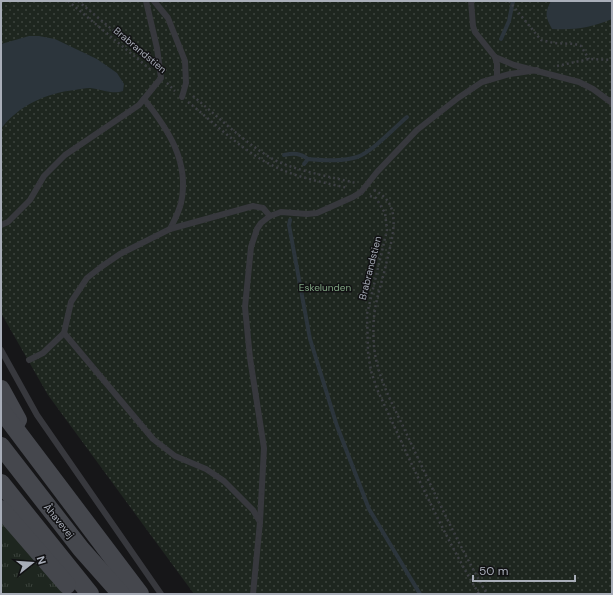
<svg xmlns="http://www.w3.org/2000/svg" width="613" height="595" viewBox="0 0 613 595" font-family="'DM Sans',sans-serif">
  <style>
    .grass { fill: url(#grass-tufts) }
    .park { fill: url(#park-dots) }
    .water { fill: #2c353c }
    .lines { fill: none; stroke-linecap: round; stroke-linejoin: round }
    .stream { stroke: #2c353c; stroke-width: 4 }
    .path { stroke: #3d3f44; stroke-width: 2.5; stroke-dasharray: 2 3; stroke-linecap: butt }
    .service { stroke: #37383d; stroke-width: 6 }
    .secondary { stroke: #45474d; stroke-width: 18 }
    .labels { text-anchor: middle; dominant-baseline: central; stroke-width: 3; stroke-linejoin: round; paint-order: stroke }
    .street-label { font-size: 10px; fill: #a8adb8; stroke: #111113 }
    .park-label { font-size: 10px; fill: #7fa381; stroke: #111113 }
  </style>
  <defs>
    <pattern id="grass-tufts" width="24" height="20" patternUnits="userSpaceOnUse"><rect width="24" height="20" fill="#1e261f"/><path d="M3 7l-1-3M5 7V3M7 7l1-3M15 17l-1-3M17 17v-4M19 17l1-3" fill="none" stroke="#3c433d"/></pattern>
    <pattern id="park-dots" width="8" height="8" patternUnits="userSpaceOnUse"><rect width="8" height="8" fill="#1e261f"/><path d="M2 2h.1M6 6h.1" fill="none" stroke="#3c433d" stroke-width="1.8" stroke-linecap="round"/></pattern>
  </defs>
  <rect width="100%" height="100%" fill="#161618"/>
  <path class="grass" d="M 1,515 L 58,583 L 68,594 L 1,594 Z"/>
  <path class="park" d="M 1,1 L 612,1 L 612,594 L 194,594 L 48,395 L 1,313 Z"/>
  <g class="water">
    <path d="M 551,1 L 612,1 L 612,19 C 590,28 576,30 552,29 C 546,17 544,14 551,1 Z"/>
    <path d="M 29,36 L 39,36 L 55,39 L 97,59 L 117,73 L 124,84 L 123,91 C 113,95 101,89 90,88 C 85,88 80,89 75,90 C 46,93 18,106 1,129 L 1,44 Z"/>
  </g>
  <g class="lines">
    <g class="stream">
      <path d="M 501,39 L 509,21 L 513,1"/>
      <path d="M 284,155 C 294,153 300,153 308,159"/>
      <path d="M 304,164 L 308,159 C 324,160 341,162 357,157 C 372,152 394,128 407,117"/>
      <path d="M 290,220 L 289,225 L 310,339 L 337,426 L 369,509 L 420,594"/>
    </g>
    <g class="path">
      <path d="M 68,1 L 151,70"/>
      <path d="M 78,1 L 150,61"/>
      <path d="M 509,1 L 541,40 L 554,43 L 575,44 L 581,46 L 589,59"/>
      <path d="M 557,66 L 589,59 L 612,60"/>
      <path d="M 167,83 L 175,91"/>
      <path d="M 193,96 C 217,116 244,142 271,158 C 292,170 331,177 356,183"/>
      <path d="M 188,102 C 217,125 245,154 280,169 C 300,178 326,183 348,188"/>
      <path d="M 374,190 C 403,204 393,235 387,260 C 384,275 379,289 376,304 C 373,318 373,332 374,346 C 377,379 395,408 408,437 C 433,490 458,544 487,594"/>
      <path d="M 370,196 L 376,198 L 385,213 L 387,230 L 367,314 L 368,352 L 371,371 L 377,389 C 409,458 440,529 479,594"/>
    </g>
    <g class="service">
      <path d="M 154,1 L 168,18 L 185,61 L 186,83 L 182,97"/>
      <path d="M 471,1 L 473,26 L 475,32 L 495,57 L 514,65 L 579,82 L 593,89 L 612,103"/>
      <path d="M 495,57 L 497,64 L 497,77"/>
      <path d="M 144,99 C 168,129 190,162 181,203 C 179,212 174,221 170,229"/>
      <path d="M 1,225 L 8,222 L 30,200 L 44,176 L 65,155 L 139,105 L 161,78 L 157,48 L 146,1"/>
      <path d="M 1,350 L 37,415 L 161,594"/>
      <path d="M 29,360 L 43,353 L 64,333"/>
      <path d="M 260,522 L 264,448 L 250,358 L 245,307 L 251,247 L 257,229 L 261,223 L 270,216 L 281,212 L 307,214 L 317,213 L 353,197 L 361,192 L 377,172 L 417,130 L 458,98 L 482,82 L 510,74 L 537,70"/>
      <path d="M 253,594 L 260,522 L 253,510 L 224,481 L 206,469 L 175,456 L 153,439 L 64,333 L 71,302 L 87,278 L 101,267 L 120,254 L 170,229 L 253,206 L 263,208 L 270,216"/>
    </g>
    <g class="secondary">
      <path d="M 1,389 L 18,420"/>
      <path d="M 1,410 L 140,594"/>
      <path d="M 1,446 L 81,549 L 121,594"/>
      <path d="M 1,483 L 90,594"/>
      <path d="M 1,509 L 67,585"/>
    </g>
  </g>
  <g class="labels">
    <g class="street-label">
      <text transform="translate(140 50) rotate(40)">Brabrandstien</text>
      <text transform="translate(370 268) rotate(-76)">Brabrandstien</text>
      <text transform="translate(59 521) rotate(51)">Åhavevej</text>
    </g>
    <g class="park-label">
      <text x="325" y="287">Eskelunden</text>
    </g>
  </g>
  <rect width="613" height="595" fill="none" stroke="#a8adb8" stroke-width="4"/>
  <g transform="translate(32 563) rotate(73)" stroke="#111113" stroke-width="3" paint-order="stroke">
  <path d="M0-3L7 15L0 10L-7 15Z" fill="#a8adb8"/>
  <text y="-6" font-size="11" font-weight="bold" text-anchor="middle" fill="#a8adb8">N</text>
  </g>
  <path d="M473 575v6h102v-6" fill="none" stroke="#a8adb8" stroke-width="2"/>
  <text x="479" y="575" font-size="12" fill="#a8adb8" stroke="#111113" stroke-width="3" paint-order="stroke">50 m</text>
</svg>
